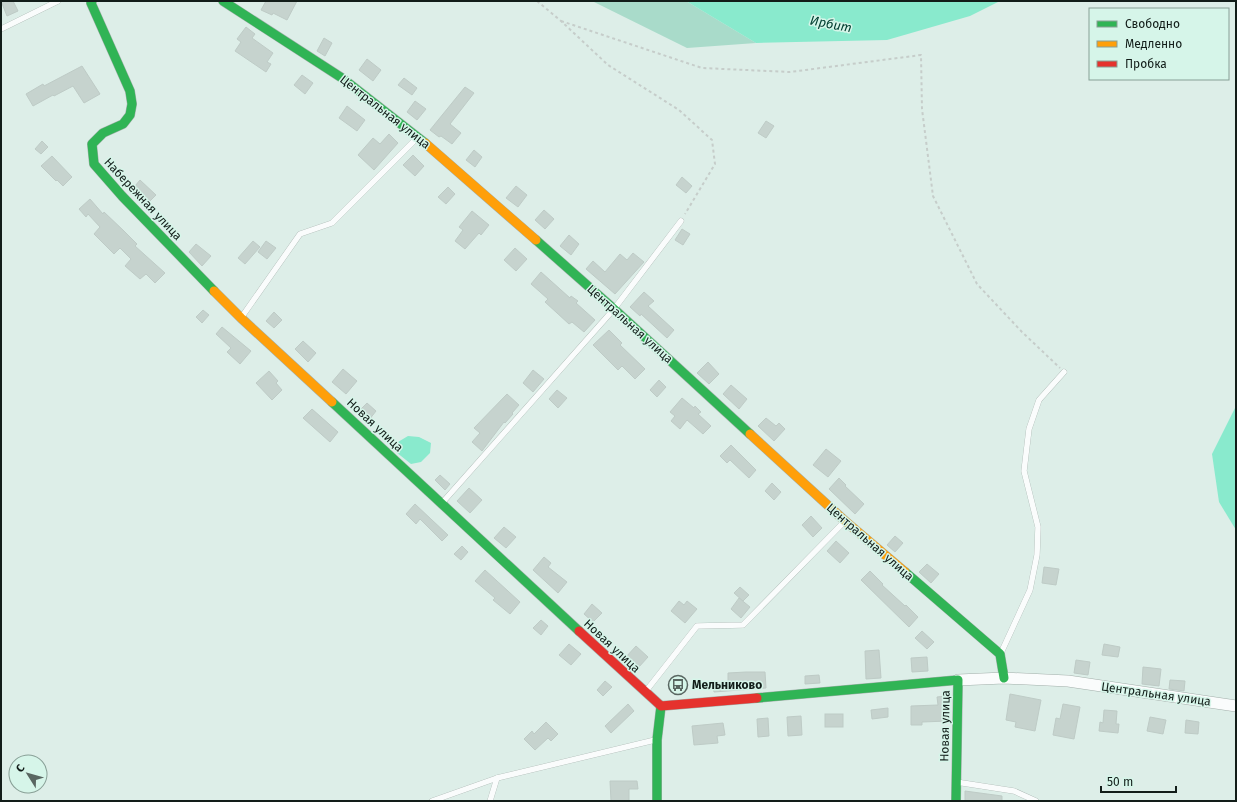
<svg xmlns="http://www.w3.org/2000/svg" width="1237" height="802" viewBox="0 0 1237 802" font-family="'Fira Sans',sans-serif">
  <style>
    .green { fill: #a9dbca }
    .water { fill: #89eacd }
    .building { fill: #c6d3ce; stroke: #becbc6 }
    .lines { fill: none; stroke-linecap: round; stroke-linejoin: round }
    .lane-casing { stroke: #a2afaa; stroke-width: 6 }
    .street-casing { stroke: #a2afaa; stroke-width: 12 }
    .fast-casing { stroke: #a2afaa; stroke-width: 10 }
    .slow-casing { stroke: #a2afaa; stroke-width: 10 }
    .jam-casing { stroke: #a2afaa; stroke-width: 10 }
    .path { stroke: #c6cdca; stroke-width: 2; stroke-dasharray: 3 3; stroke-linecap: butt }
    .lane { stroke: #fafcfc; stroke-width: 5.5 }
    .street { stroke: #fafcfc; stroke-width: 11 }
    .fast { stroke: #30b455; stroke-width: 9 }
    .slow { stroke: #ff9f0a; stroke-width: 9 }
    .jam { stroke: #e5322d; stroke-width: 9 }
    .labels { text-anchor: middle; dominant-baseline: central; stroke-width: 3; stroke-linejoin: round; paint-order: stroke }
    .street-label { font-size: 12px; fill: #121d19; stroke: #d6f5e9 }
    .poi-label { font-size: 12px; font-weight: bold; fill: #121d19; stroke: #d6f5e9; text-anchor: start }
    .water-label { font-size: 13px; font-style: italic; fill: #034032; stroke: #d6f5e9 }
  </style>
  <rect width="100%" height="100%" fill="#ddeee8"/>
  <path class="green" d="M 592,1 L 686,1 L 756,43 L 687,48 Z"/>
  <g class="water">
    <path d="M 686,1 L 1000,1 L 970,16 L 887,40 L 756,43 Z"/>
    <path d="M 1236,406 L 1236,530 L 1219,502 L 1212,454 Z"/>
    <path d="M 408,436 L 419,437 L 431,443 L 430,453 L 421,462 L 411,464 L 396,452 L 398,442 Z"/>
  </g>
  <g class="building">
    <path d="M 1,1 L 13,1 L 18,11 L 7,16 Z"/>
    <path d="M 266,1 L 297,1 L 287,20 L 273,13 L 272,15 L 261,10 Z"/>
    <path d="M 246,27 L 255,34 L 252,38 L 273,53 L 267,62 L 271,64 L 266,72 L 235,51 L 241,42 L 237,39 Z"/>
    <path d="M 324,38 L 332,43 L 325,56 L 317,51 Z"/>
    <path d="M 367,59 L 381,70 L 373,81 L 359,70 Z"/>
    <path d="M 82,66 L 100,94 L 84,103 L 73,86 L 54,96 L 53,95 L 33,106 L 26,94 L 43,84 L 44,86 Z"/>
    <path d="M 302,75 L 313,83 L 305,94 L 294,85 Z"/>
    <path d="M 404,78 L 417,88 L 412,95 L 398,85 Z"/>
    <path d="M 465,87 L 474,93 L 450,124 L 461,133 L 452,144 L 441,136 L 439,137 L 430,130 Z"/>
    <path d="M 415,101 L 426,109 L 417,120 L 407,112 Z"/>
    <path d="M 347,106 L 365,120 L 357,131 L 339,118 Z"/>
    <path d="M 766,121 L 774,126 L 766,138 L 758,133 Z"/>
    <path d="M 389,134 L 398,143 L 374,170 L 358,155 L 373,138 L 380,144 Z"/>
    <path d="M 42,141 L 48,147 L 41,154 L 35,149 Z"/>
    <path d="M 474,150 L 482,157 L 475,167 L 466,160 Z"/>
    <path d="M 413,155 L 424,166 L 415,176 L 403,165 Z"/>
    <path d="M 52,156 L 72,177 L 63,186 L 57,180 L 56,181 L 41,166 Z"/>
    <path d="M 682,177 L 692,186 L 686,193 L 676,185 Z"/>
    <path d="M 140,180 L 156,195 L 148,203 L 138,193 L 140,191 L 135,186 Z"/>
    <path d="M 516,186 L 527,195 L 518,207 L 506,198 Z"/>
    <path d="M 448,187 L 455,194 L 446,204 L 438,197 Z"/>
    <path d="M 90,199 L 103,214 L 104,212 L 124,231 L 137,244 L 135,246 L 165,273 L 155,283 L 146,274 L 140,279 L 125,266 L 131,259 L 120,248 L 114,254 L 94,234 L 100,227 L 88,214 L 86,217 L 79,209 Z"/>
    <path d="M 544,210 L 554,219 L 545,229 L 535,220 Z"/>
    <path d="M 472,211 L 489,225 L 481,235 L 479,233 L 465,249 L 455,241 L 463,230 L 459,227 Z"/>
    <path d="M 682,229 L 690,234 L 683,245 L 675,240 Z"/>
    <path d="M 569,235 L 579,244 L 571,255 L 560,246 Z"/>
    <path d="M 253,241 L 260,247 L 245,264 L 238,258 Z"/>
    <path d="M 266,241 L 276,248 L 267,259 L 258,252 Z"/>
    <path d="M 196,244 L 211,256 L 202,266 L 189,252 Z"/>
    <path d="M 515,248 L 527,259 L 516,271 L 504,260 Z"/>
    <path d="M 633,253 L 644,262 L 615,294 L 586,269 L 593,261 L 605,272 L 620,254 L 627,260 Z"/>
    <path d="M 541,272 L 570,298 L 571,296 L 578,301 L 576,303 L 595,320 L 584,332 L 572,322 L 569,324 L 545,302 L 548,299 L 531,284 Z"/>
    <path d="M 644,292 L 654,301 L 648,306 L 674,330 L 667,338 L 641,314 L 640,316 L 630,307 Z"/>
    <path d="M 203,310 L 209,315 L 202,323 L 196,317 Z"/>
    <path d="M 274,312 L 282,320 L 274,328 L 266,321 Z"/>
    <path d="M 222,327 L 251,351 L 240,364 L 227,352 L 231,348 L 216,334 Z"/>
    <path d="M 609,330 L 622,343 L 620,345 L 645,369 L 635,379 L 622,366 L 618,370 L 593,345 Z"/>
    <path d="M 303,341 L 316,353 L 308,362 L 295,349 Z"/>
    <path d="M 708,362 L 719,374 L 709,384 L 697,373 Z"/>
    <path d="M 343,369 L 357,381 L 346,394 L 332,382 Z"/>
    <path d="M 533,370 L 544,379 L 533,392 L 523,383 Z"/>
    <path d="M 269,371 L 278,381 L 276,383 L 282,390 L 272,400 L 256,383 Z"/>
    <path d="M 659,380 L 666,387 L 657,397 L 650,390 Z"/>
    <path d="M 731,385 L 747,399 L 739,409 L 723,394 Z"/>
    <path d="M 557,390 L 567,398 L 558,408 L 549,399 Z"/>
    <path d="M 507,394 L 519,405 L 512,413 L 513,414 L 505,423 L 504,422 L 482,451 L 472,442 L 480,433 L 474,428 Z"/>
    <path d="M 682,398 L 694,408 L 695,406 L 701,412 L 698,414 L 711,426 L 703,434 L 687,420 L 680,429 L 671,421 L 675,416 L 670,412 Z"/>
    <path d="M 367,403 L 376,411 L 369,420 L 359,411 Z"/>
    <path d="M 312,409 L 338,432 L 330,442 L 303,418 Z"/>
    <path d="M 766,418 L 776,426 L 779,423 L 785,429 L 774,441 L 758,426 Z"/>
    <path d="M 731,445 L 756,470 L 749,478 L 730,460 L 727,463 L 720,456 Z"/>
    <path d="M 826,449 L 841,461 L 828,477 L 813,465 Z"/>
    <path d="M 440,475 L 450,484 L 445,490 L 435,480 Z"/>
    <path d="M 839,478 L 846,485 L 845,486 L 864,504 L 855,514 L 829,489 Z"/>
    <path d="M 772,483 L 781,492 L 774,500 L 765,491 Z"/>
    <path d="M 469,488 L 482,500 L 470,513 L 457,501 Z"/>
    <path d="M 415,504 L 448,535 L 442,541 L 420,519 L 416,524 L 406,514 Z"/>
    <path d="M 811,516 L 822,528 L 813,537 L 802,525 Z"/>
    <path d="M 504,527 L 516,537 L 506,548 L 494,538 Z"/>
    <path d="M 895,536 L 903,543 L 895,552 L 887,545 Z"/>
    <path d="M 836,541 L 849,553 L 840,563 L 827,551 Z"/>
    <path d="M 462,546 L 468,552 L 461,560 L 454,554 Z"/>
    <path d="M 544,557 L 551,563 L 548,567 L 567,582 L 558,593 L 533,570 Z"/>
    <path d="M 927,564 L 939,574 L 931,583 L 919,572 Z"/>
    <path d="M 1044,567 L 1059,569 L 1056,585 L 1042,583 Z"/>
    <path d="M 485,570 L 520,602 L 510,614 L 493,600 L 495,598 L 475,581 Z"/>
    <path d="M 870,571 L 883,584 L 882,585 L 905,606 L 906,605 L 918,617 L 909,627 L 861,580 Z"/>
    <path d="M 740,587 L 749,595 L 743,601 L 734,593 Z"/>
    <path d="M 739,598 L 750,607 L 741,618 L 731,609 Z"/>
    <path d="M 679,601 L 684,605 L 687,601 L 697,609 L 685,623 L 671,611 Z"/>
    <path d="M 592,604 L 602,613 L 593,622 L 584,614 Z"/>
    <path d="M 541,620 L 548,626 L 541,635 L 533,628 Z"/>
    <path d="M 922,631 L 934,642 L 927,649 L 915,638 Z"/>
    <path d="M 569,644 L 581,654 L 571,665 L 559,655 Z"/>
    <path d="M 1104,644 L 1120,647 L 1118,657 L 1102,655 Z"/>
    <path d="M 636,646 L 648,657 L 638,668 L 626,657 Z"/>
    <path d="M 879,650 L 881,678 L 866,679 L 865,651 Z"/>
    <path d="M 927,657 L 928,671 L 912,672 L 911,658 Z"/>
    <path d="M 1076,660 L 1090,662 L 1088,675 L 1074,673 Z"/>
    <path d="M 1143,667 L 1161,669 L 1159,686 L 1142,684 Z"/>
    <path d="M 746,672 L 765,672 L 766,688 L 714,692 L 713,685 L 728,684 L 728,673 Z"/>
    <path d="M 819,675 L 820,683 L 805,684 L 805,676 Z"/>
    <path d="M 1170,680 L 1185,681 L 1184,691 L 1169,689 Z"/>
    <path d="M 605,681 L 612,687 L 603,696 L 597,690 Z"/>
    <path d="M 1010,694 L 1041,700 L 1035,731 L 1015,727 L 1016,722 L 1006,720 Z"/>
    <path d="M 946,696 L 948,721 L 922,722 L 922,725 L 911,725 L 911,706 L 938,705 L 937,697 Z"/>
    <path d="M 628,704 L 634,711 L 611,733 L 605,726 Z"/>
    <path d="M 1063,704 L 1080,707 L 1074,739 L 1053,735 L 1056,718 L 1060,719 Z"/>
    <path d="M 888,708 L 888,717 L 872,719 L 871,710 Z"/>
    <path d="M 1104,710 L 1117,711 L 1116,724 L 1119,724 L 1118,733 L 1099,731 L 1100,722 L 1103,723 Z"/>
    <rect x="825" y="714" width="18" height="13"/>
    <path d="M 801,716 L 802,735 L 788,736 L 787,717 Z"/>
    <path d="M 1150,717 L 1166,720 L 1163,734 L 1147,731 Z"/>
    <path d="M 768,718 L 769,736 L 758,737 L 757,719 Z"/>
    <path d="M 1186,720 L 1199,722 L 1198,734 L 1185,733 Z"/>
    <path d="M 546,722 L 558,734 L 551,741 L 548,738 L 535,750 L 524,739 L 532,731 L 534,734 Z"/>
    <path d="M 723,723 L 725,735 L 717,736 L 718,743 L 694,745 L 692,726 Z"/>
    <path d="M 610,781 L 637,781 L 638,789 L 629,789 L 629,801 L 611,801 Z"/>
    <path d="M 965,791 L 1002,796 L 1002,801 L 965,801 Z"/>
  </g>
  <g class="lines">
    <defs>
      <g id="lane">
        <path d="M 1,29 L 58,1"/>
        <path d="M 241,318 L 300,234 L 332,223 L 418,137"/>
        <path d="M 442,503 L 614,309 L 681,221"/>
        <path d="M 1001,653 L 1030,590 L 1037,555 L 1038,527 L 1024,471 L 1029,429 L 1039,400 L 1064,372"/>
        <path d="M 646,691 L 697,626 L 743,625 L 844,522"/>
        <path d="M 956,782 L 1014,791 L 1036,801"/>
        <path d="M 432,801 L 497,778 L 655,740"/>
        <path d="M 490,801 L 497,778"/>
      </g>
      <path id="street" d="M 958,680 L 1004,678 L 1068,681 L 1236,706"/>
      <g id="fast">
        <path d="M 92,1 L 91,3 L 130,91 L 132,104 L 130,115 L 123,124 L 103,133 L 92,144 L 94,164 L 122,196 L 214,291"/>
        <path d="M 223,1 L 342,78 L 425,143"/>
        <path d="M 536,240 L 614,309 L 750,434"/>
        <path d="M 332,402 L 579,631"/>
        <path d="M 905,572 L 1000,654 L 1004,678"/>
        <path d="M 757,698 L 958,680 L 956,801"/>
        <path d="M 657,801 L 657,740 L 661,706"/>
      </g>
      <g id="slow">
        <path d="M 425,143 L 536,240"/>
        <path d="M 214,291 L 241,318 L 332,402"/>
        <path d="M 750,434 L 845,521 L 905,572"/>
      </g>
      <path id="jam" d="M 579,631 L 661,706 L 757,698"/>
    </defs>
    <use href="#lane" class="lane-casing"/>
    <use href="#street" class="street-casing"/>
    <use href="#fast" class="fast-casing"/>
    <use href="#slow" class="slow-casing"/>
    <use href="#jam" class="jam-casing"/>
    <g class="path">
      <path d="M 537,1 L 561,21 L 608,65 L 679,110 L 712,140 L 715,164 L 685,214"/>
      <path d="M 561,21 L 702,68 L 790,72 L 921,55 L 922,109 L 933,196 L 977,284 L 1022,332 L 1060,368"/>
    </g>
    <use href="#lane" class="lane"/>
    <use href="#street" class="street"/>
    <use href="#fast" class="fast"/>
    <use href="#slow" class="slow"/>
    <use href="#jam" class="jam"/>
  </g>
  <defs>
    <symbol id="bus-ring" viewBox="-11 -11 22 22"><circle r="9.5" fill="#d6f5e9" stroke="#596661" stroke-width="1.5"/><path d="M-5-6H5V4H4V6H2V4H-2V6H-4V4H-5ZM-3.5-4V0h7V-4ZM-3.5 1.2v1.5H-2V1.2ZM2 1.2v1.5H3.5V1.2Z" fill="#596661"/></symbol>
  </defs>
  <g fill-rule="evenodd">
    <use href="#bus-ring" x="667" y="674" width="22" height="22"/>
  </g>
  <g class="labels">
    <g class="street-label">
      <text transform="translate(385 112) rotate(38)">Центральная улица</text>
      <text transform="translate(143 199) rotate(47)">Набережная улица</text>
      <text transform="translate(630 324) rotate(42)">Центральная улица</text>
      <text transform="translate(375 425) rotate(43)">Новая улица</text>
      <text transform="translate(870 542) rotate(41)">Центральная улица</text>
      <text transform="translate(612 646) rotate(43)">Новая улица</text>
      <text transform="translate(1156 694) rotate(8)">Центральная улица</text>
      <text transform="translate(945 726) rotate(-89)">Новая улица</text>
    </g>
    <g class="poi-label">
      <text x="692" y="685">Мельниково</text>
    </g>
    <g class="water-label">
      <text transform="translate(831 24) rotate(11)">Ирбит</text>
    </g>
  </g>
  <rect width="1237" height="802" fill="none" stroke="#121d19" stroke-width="4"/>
  <rect x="1089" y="8" width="140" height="72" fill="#d6f5e9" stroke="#889f96"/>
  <rect x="1097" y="21" width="20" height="6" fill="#30b455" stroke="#889f96"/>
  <text x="1125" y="28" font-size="12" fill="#121d19">Свободно</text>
  <rect x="1097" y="41" width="20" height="6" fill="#ff9f0a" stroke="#889f96"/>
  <text x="1125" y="48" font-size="12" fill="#121d19">Медленно</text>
  <rect x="1097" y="61" width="20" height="6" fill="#e5322d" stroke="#889f96"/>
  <text x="1125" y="68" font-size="12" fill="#121d19">Пробка</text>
  <g transform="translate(28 774) rotate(307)"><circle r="19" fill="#d6f5e9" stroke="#889f96"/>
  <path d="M0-3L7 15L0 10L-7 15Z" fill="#596661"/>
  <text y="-6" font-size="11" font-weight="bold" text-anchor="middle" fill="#121d19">С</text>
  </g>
  <path d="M1101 786v6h75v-6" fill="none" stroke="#121d19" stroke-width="2"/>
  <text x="1107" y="786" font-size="12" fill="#121d19" stroke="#d6f5e9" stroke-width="3" paint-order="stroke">50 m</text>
</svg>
